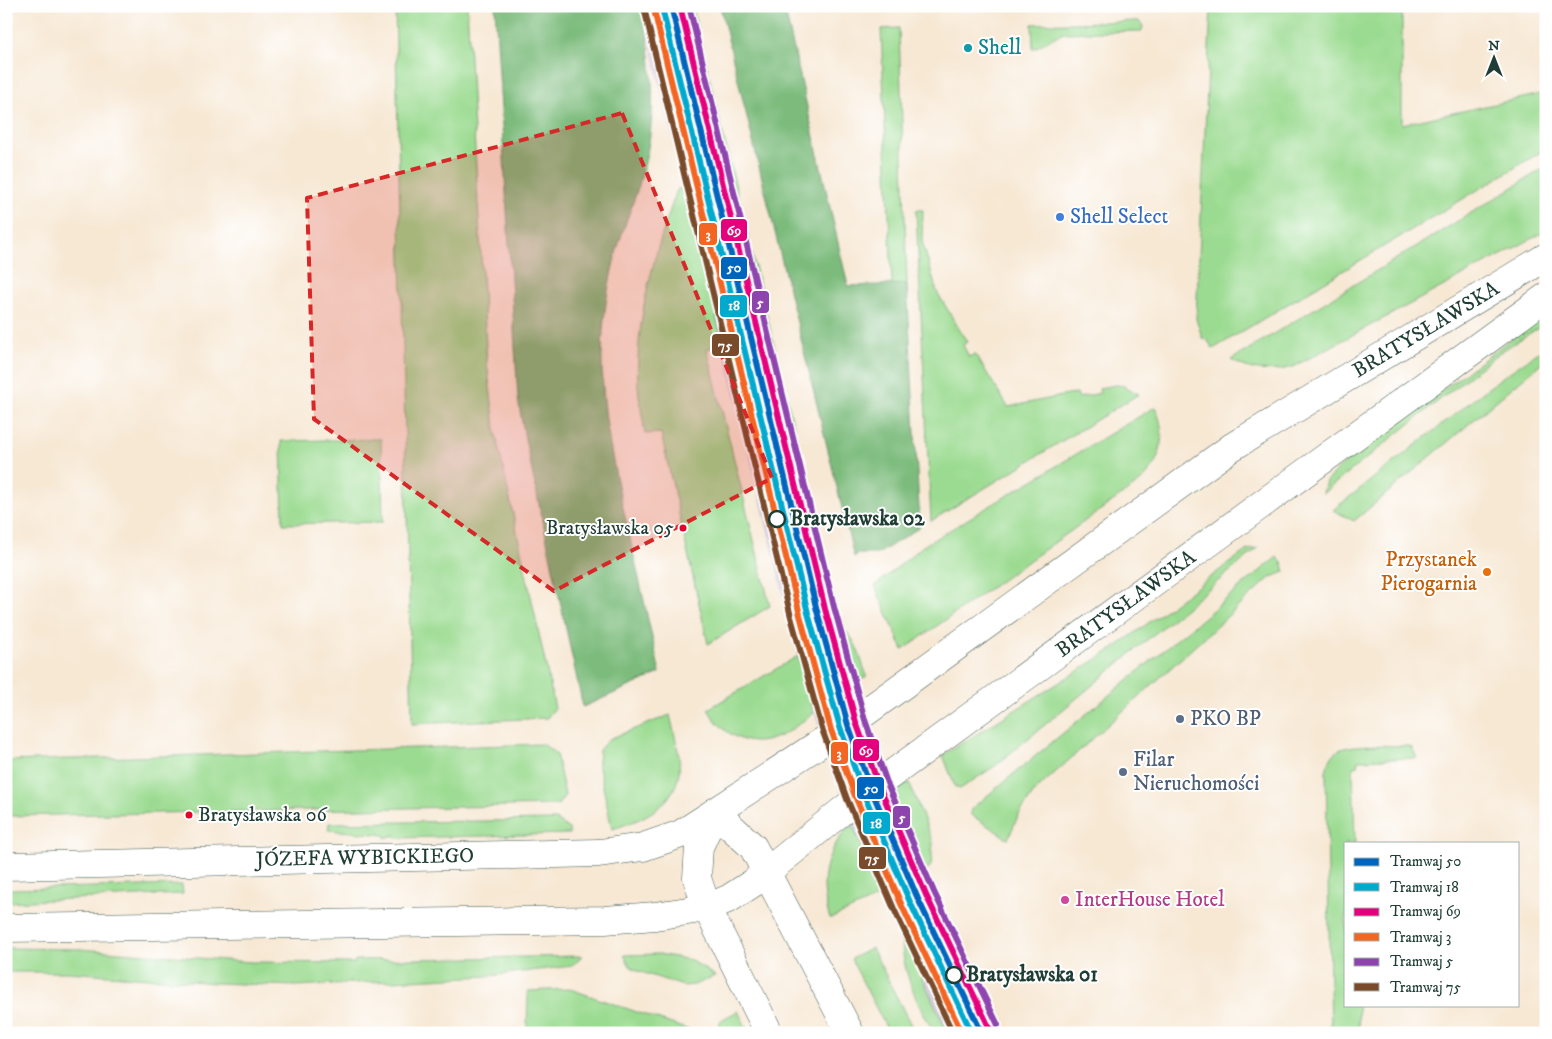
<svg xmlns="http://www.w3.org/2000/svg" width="1552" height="1039" viewBox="0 0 1552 1039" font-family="'IM FELL DW Pica',serif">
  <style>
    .industrial { fill: #cdbed2 }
    .green { fill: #9bdb91; stroke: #5d8c62 }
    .forest { fill: #7cbb7b; stroke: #4e7c58 }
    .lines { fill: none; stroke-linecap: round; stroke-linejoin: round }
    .secondary-casing { stroke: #3f574c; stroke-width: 29 }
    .secondary { stroke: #fff; stroke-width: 28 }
    .tram-1-casing { stroke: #fff; stroke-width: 10 }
    .tram-2-casing { stroke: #fff; stroke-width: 10 }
    .tram-3-casing { stroke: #fff; stroke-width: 10 }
    .tram-4-casing { stroke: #fff; stroke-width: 10 }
    .tram-5-casing { stroke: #fff; stroke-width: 10 }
    .tram-6-casing { stroke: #fff; stroke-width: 10 }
    .tram-1 { stroke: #0065bd; stroke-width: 6 }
    .tram-2 { stroke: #00a9ce; stroke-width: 6 }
    .tram-3 { stroke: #e5007d; stroke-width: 6 }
    .tram-4 { stroke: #f26522; stroke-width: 6 }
    .tram-5 { stroke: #8e44ad; stroke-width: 6 }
    .tram-6 { stroke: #7a4b2a; stroke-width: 6 }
    .marked { fill: #d62828; fill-opacity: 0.2; stroke: #d62828; stroke-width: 4; stroke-dasharray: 10 6; stroke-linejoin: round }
    .culture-dot { fill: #0f9aa8; stroke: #fff; stroke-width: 2 }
    .shop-dot { fill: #3f7fe0; stroke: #fff; stroke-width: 2 }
    .stop-dot { fill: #fff; stroke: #1f3d34; stroke-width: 2.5 }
    .bus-dot { fill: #e4002b; stroke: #fff; stroke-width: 2 }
    .food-dot { fill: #e8710a; stroke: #fff; stroke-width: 2 }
    .service-dot { fill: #5c6f8a; stroke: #fff; stroke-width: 2 }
    .hotel-dot { fill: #d1479c; stroke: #fff; stroke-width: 2 }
    .labels { text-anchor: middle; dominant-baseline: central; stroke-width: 4; stroke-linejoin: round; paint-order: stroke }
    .bus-label { font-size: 20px; fill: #1f3d34; stroke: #fff; text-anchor: end }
    .culture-label { font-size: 21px; fill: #0d838f; stroke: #fff; text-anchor: start }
    .shop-label { font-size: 21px; fill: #366cbe; stroke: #fff; text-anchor: start }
    .street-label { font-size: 21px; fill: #1f3d34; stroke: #fff }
    .stop-label { font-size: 21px; font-weight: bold; fill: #1f3d34; stroke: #fff; text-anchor: start }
    .food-label { font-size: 21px; fill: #c56008; stroke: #fff; text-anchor: end }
    .service-label { font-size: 21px; fill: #4e5e75; stroke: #fff; text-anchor: start }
    .hotel-label { font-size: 21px; fill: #b23c85; stroke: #fff; text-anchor: start }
    .line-badge { stroke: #fff; stroke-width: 2 }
    .badge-label { font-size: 14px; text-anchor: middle; font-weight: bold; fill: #fff }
  </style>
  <rect width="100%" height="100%" fill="#fff"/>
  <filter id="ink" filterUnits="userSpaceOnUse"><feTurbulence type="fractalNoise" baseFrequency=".02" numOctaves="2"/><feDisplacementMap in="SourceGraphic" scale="10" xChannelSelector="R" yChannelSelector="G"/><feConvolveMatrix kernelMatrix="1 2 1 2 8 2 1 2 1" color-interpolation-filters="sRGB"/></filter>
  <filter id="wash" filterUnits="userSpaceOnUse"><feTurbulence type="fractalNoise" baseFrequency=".0096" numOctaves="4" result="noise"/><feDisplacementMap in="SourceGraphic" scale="20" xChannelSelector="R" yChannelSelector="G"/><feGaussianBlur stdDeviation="1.12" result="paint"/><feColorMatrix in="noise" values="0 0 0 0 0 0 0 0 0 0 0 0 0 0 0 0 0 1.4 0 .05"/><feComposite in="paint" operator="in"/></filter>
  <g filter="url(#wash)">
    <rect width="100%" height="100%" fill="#f7e8d4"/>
    <path class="industrial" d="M 641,6 L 680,6 L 845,692 L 882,801 L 936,924 L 989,1033 L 948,1033 L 883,895 L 852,824 L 830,765 L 798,656 Z"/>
    <g class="green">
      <path d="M 395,6 L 467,6 L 487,363 L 496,435 L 555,708 L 547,718 L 412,724 Z"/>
      <path d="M 680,6 L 692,6 L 828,568 L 822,579 L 819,580 Z"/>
      <path d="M 1211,6 L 1402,6 L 1402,124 L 1546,93 L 1546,149 L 1213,349 L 1206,338 L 1203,340 L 1196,319 Z"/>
      <path d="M 1139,21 L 1143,26 L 1142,31 L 1062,33 L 1033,49 L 1032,24 Z"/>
      <path d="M 899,28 L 907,284 L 892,285 L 881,29 Z"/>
      <path d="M 1546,167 L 1546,231 L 1293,367 C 1271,373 1251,372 1231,360 Z"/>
      <path d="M 680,188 L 687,192 L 723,345 L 707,349 L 770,606 L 708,644 L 661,433 L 645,434 C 643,418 639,401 638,385 C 635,317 655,253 677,190 Z"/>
      <path d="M 916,210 L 923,210 L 922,241 L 937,292 L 967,342 L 963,345 L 969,357 L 975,354 L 1008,407 L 1077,393 L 1079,398 L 1100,393 L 1099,388 L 1116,385 L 1126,386 L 1125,388 L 1139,394 L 931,521 Z"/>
      <path d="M 1546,313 L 1546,323 L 1497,354 L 1323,493 L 1326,481 L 1347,461 Z"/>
      <path d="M 1546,347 L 1546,359 L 1354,521 L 1333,510 L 1501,378 Z"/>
      <path d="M 1155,407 C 1168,435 1162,461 1140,482 L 903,650 L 875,586 L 923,546 Z"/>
      <path d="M 381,439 L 383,522 L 283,524 L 281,441 Z"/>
      <path d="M 1258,548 L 995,766 L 960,789 L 955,787 L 943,755 L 1113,649 L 1247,550 Z"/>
      <path d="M 1277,557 L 1283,564 L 1285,572 L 1271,577 L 1036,790 L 1018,816 L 1008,839 L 971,815 L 971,809 Z"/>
      <path d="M 827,622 C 856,629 857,651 867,676 L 845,692 Z"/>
      <path d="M 798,656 L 814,713 C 801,722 789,733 775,738 C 747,750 721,733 708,709 Z"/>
      <path d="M 670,715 C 673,729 677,743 679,757 C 684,801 647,819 612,829 L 598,763 L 599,750 L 609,739 Z"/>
      <path d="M 543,744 L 556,754 L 565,795 L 558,805 L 6,816 L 6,761 Z"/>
      <path d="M 1407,746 L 1412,748 L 1417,758 L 1358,760 L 1357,766 L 1353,767 L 1355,843 L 1346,843 L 1346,1005 L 1358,1005 L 1359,1033 L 1331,1033 L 1326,771 C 1328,763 1332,753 1341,749 C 1356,743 1390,746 1407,746 Z"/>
      <path d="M 909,782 L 933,842 L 931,866 L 916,879 L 882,801 Z"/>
      <path d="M 556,820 L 569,829 L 570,834 L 397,838 L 395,835 L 385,838 L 385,835 L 328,830 L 329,823 Z"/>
      <path d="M 852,824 L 883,895 L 830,919 C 818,883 824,851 852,824 Z"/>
      <path d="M 182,885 L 183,894 L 6,902 L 6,889 Z"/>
      <path d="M 902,935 L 948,1033 L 934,1033 C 917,1001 901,972 902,935 Z"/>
      <path d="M 6,948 L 80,949 L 251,962 L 355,963 L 355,960 L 582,956 L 572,966 L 488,976 L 295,986 L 215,983 L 68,972 L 6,972 Z"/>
      <path d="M 872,948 L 915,1033 L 889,1033 L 851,959 Z"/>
      <path d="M 659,954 L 691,960 L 715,976 L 694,985 L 683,986 L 638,971 L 630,966 L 624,955 Z"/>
      <path d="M 570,989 L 689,1030 L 691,1033 L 527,1033 L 528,991 Z"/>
      <path d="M 738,1011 L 749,1033 L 716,1033 L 721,1020 Z"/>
    </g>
    <g class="forest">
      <path d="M 495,6 L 641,6 C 654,59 657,114 644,167 C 637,195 625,222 617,250 C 610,276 605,304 603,331 C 598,398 612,461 627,525 C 638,574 649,624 660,673 L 583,707 L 525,439 L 518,399 Z"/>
      <path d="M 720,6 L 784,6 L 848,286 L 907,284 L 920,527 L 878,554 L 858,554 L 854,557 Z"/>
    </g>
  </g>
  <g filter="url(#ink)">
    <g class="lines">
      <defs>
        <g id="secondary">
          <path d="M 715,812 L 753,847 L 850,1033"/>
          <path d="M 715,812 L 699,847 L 697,878 L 707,908 L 769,1033"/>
          <path d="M 6,866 L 599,853 L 643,847 L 681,834 L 715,812 L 848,725 L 1232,447 L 1546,257"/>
          <path d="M 6,928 L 605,920 L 655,916 L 707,908 L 730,898 L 753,883 L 852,803 L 1546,297"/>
        </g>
      </defs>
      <use href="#secondary" class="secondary-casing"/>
      <use href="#secondary" class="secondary"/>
      <defs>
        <path id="tram-1" d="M 671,6 L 817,611 L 848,725 L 871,789 L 918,899 L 982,1033"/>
        <path id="tram-2" d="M 662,8 L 808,613 L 840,727 L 863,792 L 910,902 L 972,1033"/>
        <path id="tram-3" d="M 680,6 L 825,609 L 856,722 L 879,786 L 926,895 L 990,1029"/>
        <path id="tram-4" d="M 654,10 L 800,615 L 831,730 L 855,796 L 902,906 L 962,1033"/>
        <path id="tram-5" d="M 689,6 L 834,607 L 865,720 L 887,783 L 934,892 L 998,1025"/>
        <path id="tram-6" d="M 645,12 L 791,617 L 823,732 L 847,799 L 894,909 L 953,1033"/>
      </defs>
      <use href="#tram-1" class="tram-1-casing"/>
      <use href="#tram-2" class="tram-2-casing"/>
      <use href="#tram-3" class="tram-3-casing"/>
      <use href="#tram-4" class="tram-4-casing"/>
      <use href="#tram-5" class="tram-5-casing"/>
      <use href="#tram-6" class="tram-6-casing"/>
      <use href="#tram-1" class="tram-1"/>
      <use href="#tram-2" class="tram-2"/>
      <use href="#tram-3" class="tram-3"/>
      <use href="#tram-4" class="tram-4"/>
      <use href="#tram-5" class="tram-5"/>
      <use href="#tram-6" class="tram-6"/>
    </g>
  </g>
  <path class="marked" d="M 622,113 L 772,478 L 554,591 L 314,419 L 307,198 Z"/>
  <circle class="culture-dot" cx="968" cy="48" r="5"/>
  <circle class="shop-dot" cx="1060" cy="217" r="5"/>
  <g class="stop-dot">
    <circle cx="777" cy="519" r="8"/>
    <circle cx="954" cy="975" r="8"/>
  </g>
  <g class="bus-dot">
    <circle cx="683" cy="528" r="4.5"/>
    <circle cx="189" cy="815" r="4.5"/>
  </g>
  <circle class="food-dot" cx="1487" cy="572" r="5"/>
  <g class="service-dot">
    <circle cx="1180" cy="719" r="5"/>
    <circle cx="1123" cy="772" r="5"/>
  </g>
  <circle class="hotel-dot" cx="1065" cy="900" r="5"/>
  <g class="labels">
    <g class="bus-label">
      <text x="674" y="528">Bratysławska 05</text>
      <text x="198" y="815" text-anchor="start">Bratysławska 06</text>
    </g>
    <g class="culture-label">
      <text x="978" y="48">Shell</text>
    </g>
    <g class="shop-label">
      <text x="1070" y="217">Shell Select</text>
    </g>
    <g class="street-label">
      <text transform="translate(1426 330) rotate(-31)">BRATYSŁAWSKA</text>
      <text transform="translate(1126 604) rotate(-36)">BRATYSŁAWSKA</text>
      <text transform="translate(365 858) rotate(-1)">JÓZEFA WYBICKIEGO</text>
    </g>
    <g class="stop-label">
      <text x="790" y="519">Bratysławska 02</text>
      <text x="966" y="975">Bratysławska 01</text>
    </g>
    <g class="food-label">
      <text x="1477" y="560">Przystanek<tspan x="1477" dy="24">Pierogarnia</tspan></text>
    </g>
    <g class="service-label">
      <text x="1190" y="719">PKO BP</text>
      <text x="1133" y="760">Filar<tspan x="1133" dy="24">Nieruchomości</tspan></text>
    </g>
    <g class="hotel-label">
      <text x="1075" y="900">InterHouse Hotel</text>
    </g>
  </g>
  <g class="line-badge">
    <rect x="720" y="218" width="28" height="24" rx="5" fill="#e5007d"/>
    <rect x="698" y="222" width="20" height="24" rx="5" fill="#f26522"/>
    <rect x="720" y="256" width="28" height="24" rx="5" fill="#0065bd"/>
    <rect x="751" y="290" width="19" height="24" rx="5" fill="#8e44ad"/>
    <rect x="719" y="294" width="29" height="24" rx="5" fill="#00a9ce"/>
    <rect x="711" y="333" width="29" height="24" rx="5" fill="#7a4b2a"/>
    <rect x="852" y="738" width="28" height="24" rx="5" fill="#e5007d"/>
    <rect x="830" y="741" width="19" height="24" rx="5" fill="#f26522"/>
    <rect x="856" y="776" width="29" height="24" rx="5" fill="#0065bd"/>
    <rect x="892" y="805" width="19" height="24" rx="5" fill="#8e44ad"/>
    <rect x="862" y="811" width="29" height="24" rx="5" fill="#00a9ce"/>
    <rect x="858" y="846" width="29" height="24" rx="5" fill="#7a4b2a"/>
  </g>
  <g class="badge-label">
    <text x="734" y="235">69</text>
    <text x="708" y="239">3</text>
    <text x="734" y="272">50</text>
    <text x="760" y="307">5</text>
    <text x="734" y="310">18</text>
    <text x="725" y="350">75</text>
    <text x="866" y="755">69</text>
    <text x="839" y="758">3</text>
    <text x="871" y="793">50</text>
    <text x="902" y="822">5</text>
    <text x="876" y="828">18</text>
    <text x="872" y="863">75</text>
  </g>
  <rect width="1552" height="1039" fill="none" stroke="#fff" stroke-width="25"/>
  <rect x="1344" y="842" width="175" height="165" fill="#ffffff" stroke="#a5b1ae"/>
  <rect x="1354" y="858" width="25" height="8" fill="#0065bd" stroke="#a5b1ae"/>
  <text x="1390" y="866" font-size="15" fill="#1f3d34">Tramwaj 50</text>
  <rect x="1354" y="883" width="25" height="8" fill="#00a9ce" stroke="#a5b1ae"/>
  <text x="1390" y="892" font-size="15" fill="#1f3d34">Tramwaj 18</text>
  <rect x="1354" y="908" width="25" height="8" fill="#e5007d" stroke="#a5b1ae"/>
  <text x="1390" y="916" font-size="15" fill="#1f3d34">Tramwaj 69</text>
  <rect x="1354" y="933" width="25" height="8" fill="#f26522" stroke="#a5b1ae"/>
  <text x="1390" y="942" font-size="15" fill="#1f3d34">Tramwaj 3</text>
  <rect x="1354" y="958" width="25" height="8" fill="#8e44ad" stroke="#a5b1ae"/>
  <text x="1390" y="966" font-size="15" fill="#1f3d34">Tramwaj 5</text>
  <rect x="1354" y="983" width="25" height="8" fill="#7a4b2a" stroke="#a5b1ae"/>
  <text x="1390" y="992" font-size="15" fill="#1f3d34">Tramwaj 75</text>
  <g transform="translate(1494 58)" stroke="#ffffff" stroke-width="4" paint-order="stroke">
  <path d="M0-4L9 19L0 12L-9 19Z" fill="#1f3d34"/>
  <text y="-8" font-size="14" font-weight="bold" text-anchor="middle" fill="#1f3d34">N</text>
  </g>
</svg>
